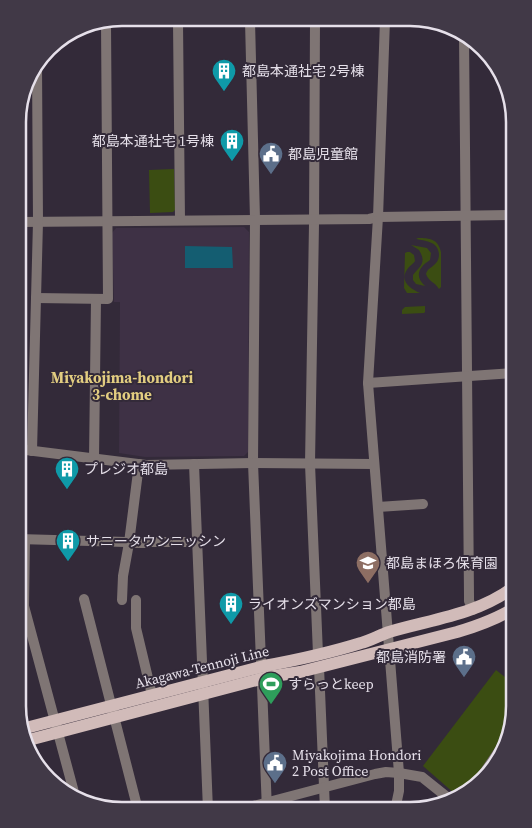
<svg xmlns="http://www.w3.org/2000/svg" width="532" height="828" viewBox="0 0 532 828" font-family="'Source Serif 4','Noto Sans JP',serif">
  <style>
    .built { fill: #3e3145 }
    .green { fill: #3b4d12 }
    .water { fill: #145d71 }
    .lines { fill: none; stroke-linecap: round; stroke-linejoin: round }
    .minor { stroke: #7f7574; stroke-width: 10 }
    .tertiary { stroke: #7f7574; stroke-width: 10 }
    .primary { stroke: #d1bbb9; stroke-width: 12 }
    .labels { text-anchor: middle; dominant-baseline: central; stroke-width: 4; stroke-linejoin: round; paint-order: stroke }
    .poi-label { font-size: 14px; fill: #e6e0ea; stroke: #332a39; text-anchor: start }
    .street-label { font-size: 14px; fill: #e6e0ea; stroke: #332a39 }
    .neighbourhood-label { font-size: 15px; font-weight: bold; fill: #e2cd80; stroke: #332a39 }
    .rim { fill: none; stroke: #e6e0ea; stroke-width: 2.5 }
  </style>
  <rect width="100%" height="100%" fill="#332a39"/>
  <path class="built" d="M 244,227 L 249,232 L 248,452 L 244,456 L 145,457 L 119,453 L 120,302 L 114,302 L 112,233 L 116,228 Z"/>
  <g class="green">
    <path d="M 174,169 L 175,210 L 173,212 L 150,213 L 149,170 Z"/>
    <path d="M 418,238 C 430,238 438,239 441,252 L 441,287 L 439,289 C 435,282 429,282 426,274 C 428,268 430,269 434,265 C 438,262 439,258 439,254 C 438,241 425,241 416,239 Z"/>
    <path d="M 411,245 L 427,248 L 431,253 L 430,260 C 419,267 414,276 425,286 L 416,284 L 413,280 L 413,275 C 420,266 427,263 419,250 Z"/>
    <path d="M 407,252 L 410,252 L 414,255 L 415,261 C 414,263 411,265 409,267 C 398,280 409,288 420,293 L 407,293 L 404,288 L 405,253 Z"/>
    <path d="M 425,306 L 425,312 L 424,313 L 402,314 L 402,310 L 405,307 Z"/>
    <path d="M 496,670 L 514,684 L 514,713 L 509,727 L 469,787 L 460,794 L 455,794 L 423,766 Z"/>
  </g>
  <path class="water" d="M 185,246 L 232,247 L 233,268 L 185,268 Z"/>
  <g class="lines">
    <g class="minor">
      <path d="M 250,21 L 255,219 L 253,463 L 267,810"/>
      <path d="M 315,21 L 314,224 L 310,464 L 318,654"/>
      <path d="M 178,22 L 180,220"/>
      <path d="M 464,35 L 469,596 L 469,601 L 473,610"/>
      <path d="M 18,222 L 369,219 L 378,217 L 514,215"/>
      <path d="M 36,298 L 108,299 L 106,23"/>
      <path d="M 368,383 L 514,373"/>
      <path d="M 18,449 L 146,465 L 253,463 L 374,464"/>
      <path d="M 32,451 L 38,222 L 37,64"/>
      <path d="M 94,459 L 96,299"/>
      <path d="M 194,464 L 208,810"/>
      <path d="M 378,507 L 423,504"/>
      <path d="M 18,539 L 126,542 L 129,543 L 147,543 L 148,542 L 197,542"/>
      <path d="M 25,540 L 24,606 L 75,796"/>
      <path d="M 84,599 L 138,810"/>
      <path d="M 122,600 L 123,576 L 129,543 L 139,464"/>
      <path d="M 136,600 L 136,628 L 152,695"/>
      <path d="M 319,667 L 325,810"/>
      <path d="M 482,776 L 503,745"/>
      <path d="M 238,810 L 375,774 L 386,772 L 399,773"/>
    </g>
    <g class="tertiary">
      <path d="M 385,20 L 378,217 L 368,383 L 399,773 L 399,791 L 395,810"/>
      <path d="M 399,773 L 422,777 L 452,801"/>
    </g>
    <g class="primary">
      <path d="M 22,729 L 264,666 C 297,660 329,653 361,643 C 370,641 380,635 389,632 C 433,619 476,615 514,587"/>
      <path d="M 25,741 L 268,677 L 300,672 L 457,632 C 477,626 497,619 514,608"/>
    </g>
  </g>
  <defs>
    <symbol id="building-pin" viewBox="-11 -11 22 30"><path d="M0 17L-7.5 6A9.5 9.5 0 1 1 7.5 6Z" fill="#0f9aa8" stroke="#332a39"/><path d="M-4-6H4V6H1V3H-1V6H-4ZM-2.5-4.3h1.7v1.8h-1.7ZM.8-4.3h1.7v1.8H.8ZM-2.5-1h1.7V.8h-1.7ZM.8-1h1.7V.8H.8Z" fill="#fff"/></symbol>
    <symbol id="civic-pin" viewBox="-11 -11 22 30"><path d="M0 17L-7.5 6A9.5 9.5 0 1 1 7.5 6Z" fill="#5c6f8a" stroke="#332a39"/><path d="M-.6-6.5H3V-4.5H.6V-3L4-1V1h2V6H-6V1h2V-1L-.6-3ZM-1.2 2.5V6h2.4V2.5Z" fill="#fff"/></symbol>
    <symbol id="school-pin" viewBox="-11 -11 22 30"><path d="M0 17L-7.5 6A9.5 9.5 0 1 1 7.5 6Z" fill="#8d6e63" stroke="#332a39"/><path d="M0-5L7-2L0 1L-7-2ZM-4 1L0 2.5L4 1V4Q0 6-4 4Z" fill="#fff"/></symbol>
    <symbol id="stadium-pin" viewBox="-11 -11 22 30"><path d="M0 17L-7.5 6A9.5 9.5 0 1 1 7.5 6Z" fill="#2e9e5b" stroke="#332a39"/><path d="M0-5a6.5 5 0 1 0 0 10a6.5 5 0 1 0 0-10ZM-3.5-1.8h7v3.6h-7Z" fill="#fff"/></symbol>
  </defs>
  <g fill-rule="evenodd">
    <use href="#building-pin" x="210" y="57" width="28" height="38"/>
    <use href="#building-pin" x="218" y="127" width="28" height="38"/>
    <use href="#civic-pin" x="257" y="140" width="28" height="38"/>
    <use href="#building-pin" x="53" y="455" width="28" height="38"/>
    <use href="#building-pin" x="54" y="527" width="28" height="38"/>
    <use href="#school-pin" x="354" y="549" width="28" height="38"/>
    <use href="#building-pin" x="217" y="590" width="28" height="38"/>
    <use href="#civic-pin" x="450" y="643" width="28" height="38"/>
    <use href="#stadium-pin" x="257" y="670" width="28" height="38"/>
    <use href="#civic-pin" x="261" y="749" width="28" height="38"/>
  </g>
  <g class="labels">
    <g class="poi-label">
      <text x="242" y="71">都島本通社宅 2号棟</text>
      <text x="214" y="141" text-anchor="end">都島本通社宅 1号棟</text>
      <text x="288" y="154">都島児童館</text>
      <text x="84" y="469">プレジオ都島</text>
      <text x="86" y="541">サニータウンニッシン</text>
      <text x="386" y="563">都島まほろ保育園</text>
      <text x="248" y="604">ライオンズマンション都島</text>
      <text x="446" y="657" text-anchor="end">都島消防署</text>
      <text x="288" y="684">すらっとkeep</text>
      <text x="292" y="755">Miyakojima Hondori<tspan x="292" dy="16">2 Post Office</tspan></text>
    </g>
    <g class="street-label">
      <text transform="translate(202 667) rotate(-14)">Akagawa-Tennoji Line</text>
    </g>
    <g class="neighbourhood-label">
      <text x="122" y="377">Miyakojima-hondori<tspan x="122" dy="17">3-chome</tspan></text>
    </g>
  </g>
  <path d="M0 0H532V828H0ZM122 26H410A96 96 0 0 1 506 122V706A96 96 0 0 1 410 802H122A96 96 0 0 1 26 706V122A96 96 0 0 1 122 26Z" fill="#413947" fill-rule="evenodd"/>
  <path class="rim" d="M122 26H410A96 96 0 0 1 506 122V706A96 96 0 0 1 410 802H122A96 96 0 0 1 26 706V122A96 96 0 0 1 122 26Z"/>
</svg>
